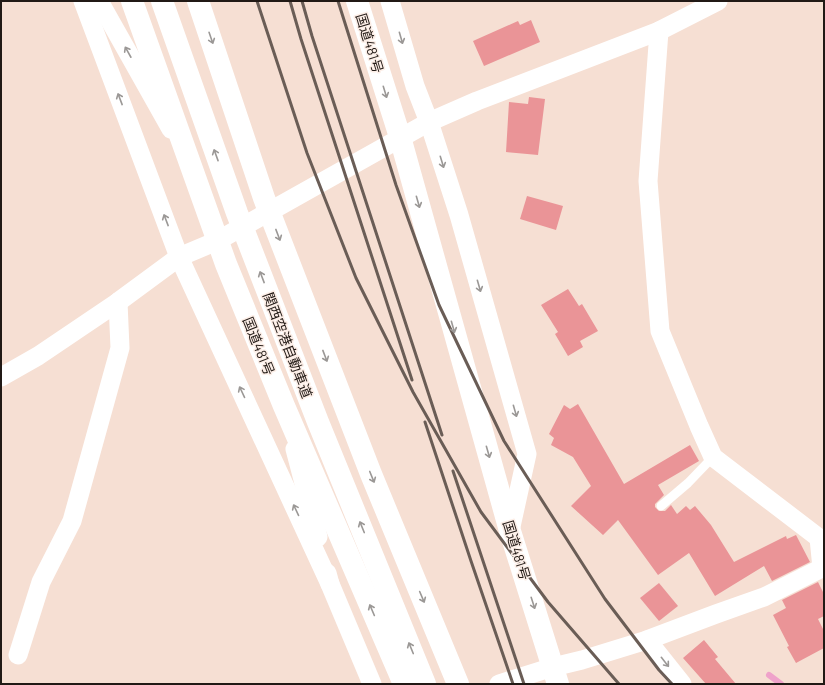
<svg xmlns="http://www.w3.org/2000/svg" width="825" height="685" viewBox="0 0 825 685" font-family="Barlow,'Noto Sans JP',sans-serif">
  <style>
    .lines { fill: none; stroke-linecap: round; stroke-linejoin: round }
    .stream { stroke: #efa2ca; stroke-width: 6 }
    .building { fill: #ea9497 }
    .service { stroke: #fff; stroke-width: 9 }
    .minor { stroke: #fff; stroke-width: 19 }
    .trunk { stroke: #fff; stroke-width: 22 }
    .motorway { stroke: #fff; stroke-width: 22 }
    .rail { stroke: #6a5d56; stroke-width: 3 }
    .oneway { stroke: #9b9896 }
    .labels { text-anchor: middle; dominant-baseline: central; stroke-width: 3; stroke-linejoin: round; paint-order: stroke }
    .street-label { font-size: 14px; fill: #211915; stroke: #fceee7 }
  </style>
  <rect width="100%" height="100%" fill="#f6dfd3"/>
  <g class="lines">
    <path class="stream" d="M 769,675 L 781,684"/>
  </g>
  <g class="building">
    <path d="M 531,20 L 540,42 L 484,66 L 473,41 L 518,21 L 520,25 Z"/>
    <path d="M 529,97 L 545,99 L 538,155 L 506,152 L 509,102 L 528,104 Z"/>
    <path d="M 527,196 L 563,206 L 556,230 L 520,219 Z"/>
    <path d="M 568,289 L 579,306 L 582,304 L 598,331 L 580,341 L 583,347 L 568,356 L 555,334 L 558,332 L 541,305 Z"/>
    <path d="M 578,404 L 624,484 L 690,445 L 699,461 L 658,485 L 664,495 L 655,504 L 655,507 L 659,511 L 665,511 L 671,505 L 677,514 L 686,506 L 690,510 L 695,506 L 711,525 L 734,562 L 786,536 L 787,539 L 796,535 L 810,562 L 772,581 L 764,566 L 715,596 L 689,553 L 658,575 L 618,520 L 603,535 L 571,506 L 591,486 L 573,457 L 551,445 L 554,438 L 549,434 L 564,405 L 570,409 Z"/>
    <path d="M 818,582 L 824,594 L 824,616 L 818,619 L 824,631 L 824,648 L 796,663 L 787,647 L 789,646 L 773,615 L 786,608 L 782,600 Z"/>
    <path d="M 659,583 L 678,606 L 659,621 L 640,598 Z"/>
    <path d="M 704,640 L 718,657 L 715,659 L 736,684 L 706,684 L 683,658 Z"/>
  </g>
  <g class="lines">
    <path class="service" d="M 661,506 L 688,483 L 713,457"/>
    <g class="minor">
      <path d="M 83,1 L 179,257 L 330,584"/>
      <path d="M 99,1 L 171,129"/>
      <path d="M 390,1 L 415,86 L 429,122 L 459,215 L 527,454 L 510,531"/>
      <path d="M 659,31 L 648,181 L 660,331 L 699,426 L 713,457 L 819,538 L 822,568"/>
      <path d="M 1,377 L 38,356 L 118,302 L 179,257 L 217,241 L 429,122 L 477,101 L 659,31 L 718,1"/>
      <path d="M 295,449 L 318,537"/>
      <path d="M 327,573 L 330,584 L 372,684"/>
      <path d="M 647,640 L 682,684"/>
      <path d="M 18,655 L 41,582 L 72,521 L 120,348 L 118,302"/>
      <path d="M 499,684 L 553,667 L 582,660 L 647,640 L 716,614 L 764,597 L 824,567"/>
    </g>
    <g class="trunk">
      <path d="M 132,1 L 226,264 L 284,406 L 404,684"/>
      <path d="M 357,1 L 400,137 L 510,531 L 558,684"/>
    </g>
    <g class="motorway">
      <path d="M 162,1 L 237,213 L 318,422 L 425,684"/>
      <path d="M 198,1 L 264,198 L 371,474 L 458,684"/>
    </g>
    <g class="rail">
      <path d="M 257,1 L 307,153 L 356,278 L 413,392 L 481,512 L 548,602 L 619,684"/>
      <path d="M 290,1 L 301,39 L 412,380"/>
      <path d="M 302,1 L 312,36 L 442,435"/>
      <path d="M 338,1 L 396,185 L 439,305 L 504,441 L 605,599 L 659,670 L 672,684"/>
      <path d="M 425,422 L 471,561 L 513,684"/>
      <path d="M 453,471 L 524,684"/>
    </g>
  </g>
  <defs><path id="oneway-shaft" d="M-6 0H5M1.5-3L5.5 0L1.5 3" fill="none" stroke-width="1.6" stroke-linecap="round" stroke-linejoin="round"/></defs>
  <g class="oneway">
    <use href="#oneway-shaft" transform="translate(211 38) rotate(71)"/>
    <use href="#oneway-shaft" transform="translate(401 38) rotate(74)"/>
    <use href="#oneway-shaft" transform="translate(128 52) rotate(-119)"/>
    <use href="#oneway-shaft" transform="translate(385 92) rotate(73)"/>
    <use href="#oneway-shaft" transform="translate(120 99) rotate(-111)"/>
    <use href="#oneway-shaft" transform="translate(216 155) rotate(-110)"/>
    <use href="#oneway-shaft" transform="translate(442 162) rotate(73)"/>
    <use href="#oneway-shaft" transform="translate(418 202) rotate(74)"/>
    <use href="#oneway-shaft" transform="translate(166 220) rotate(-111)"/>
    <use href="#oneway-shaft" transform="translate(278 235) rotate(69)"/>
    <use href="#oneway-shaft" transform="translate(262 277) rotate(-111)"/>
    <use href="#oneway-shaft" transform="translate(479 286) rotate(74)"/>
    <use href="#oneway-shaft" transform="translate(453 327) rotate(74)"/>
    <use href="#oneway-shaft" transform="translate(325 356) rotate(69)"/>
    <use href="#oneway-shaft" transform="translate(242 392) rotate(-115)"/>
    <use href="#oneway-shaft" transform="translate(515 411) rotate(74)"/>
    <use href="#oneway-shaft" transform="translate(488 452) rotate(74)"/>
    <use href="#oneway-shaft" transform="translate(372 477) rotate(68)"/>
    <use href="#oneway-shaft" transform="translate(296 510) rotate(-115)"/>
    <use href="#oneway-shaft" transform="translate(362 527) rotate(-112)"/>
    <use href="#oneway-shaft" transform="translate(422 597) rotate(67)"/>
    <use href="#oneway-shaft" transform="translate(533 603) rotate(72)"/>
    <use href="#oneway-shaft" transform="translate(372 610) rotate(-113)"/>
    <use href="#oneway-shaft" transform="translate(411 648) rotate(-112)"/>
    <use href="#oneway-shaft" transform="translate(665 662) rotate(52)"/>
  </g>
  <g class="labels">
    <g class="street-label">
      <text transform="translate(370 43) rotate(73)">国道481号</text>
      <text transform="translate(288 345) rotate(69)">関西空港自動車道</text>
      <text transform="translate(259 346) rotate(68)">国道481号</text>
      <text transform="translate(517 550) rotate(73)">国道481号</text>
    </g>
  </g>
  <rect width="825" height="685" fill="none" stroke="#211915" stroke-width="4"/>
</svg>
